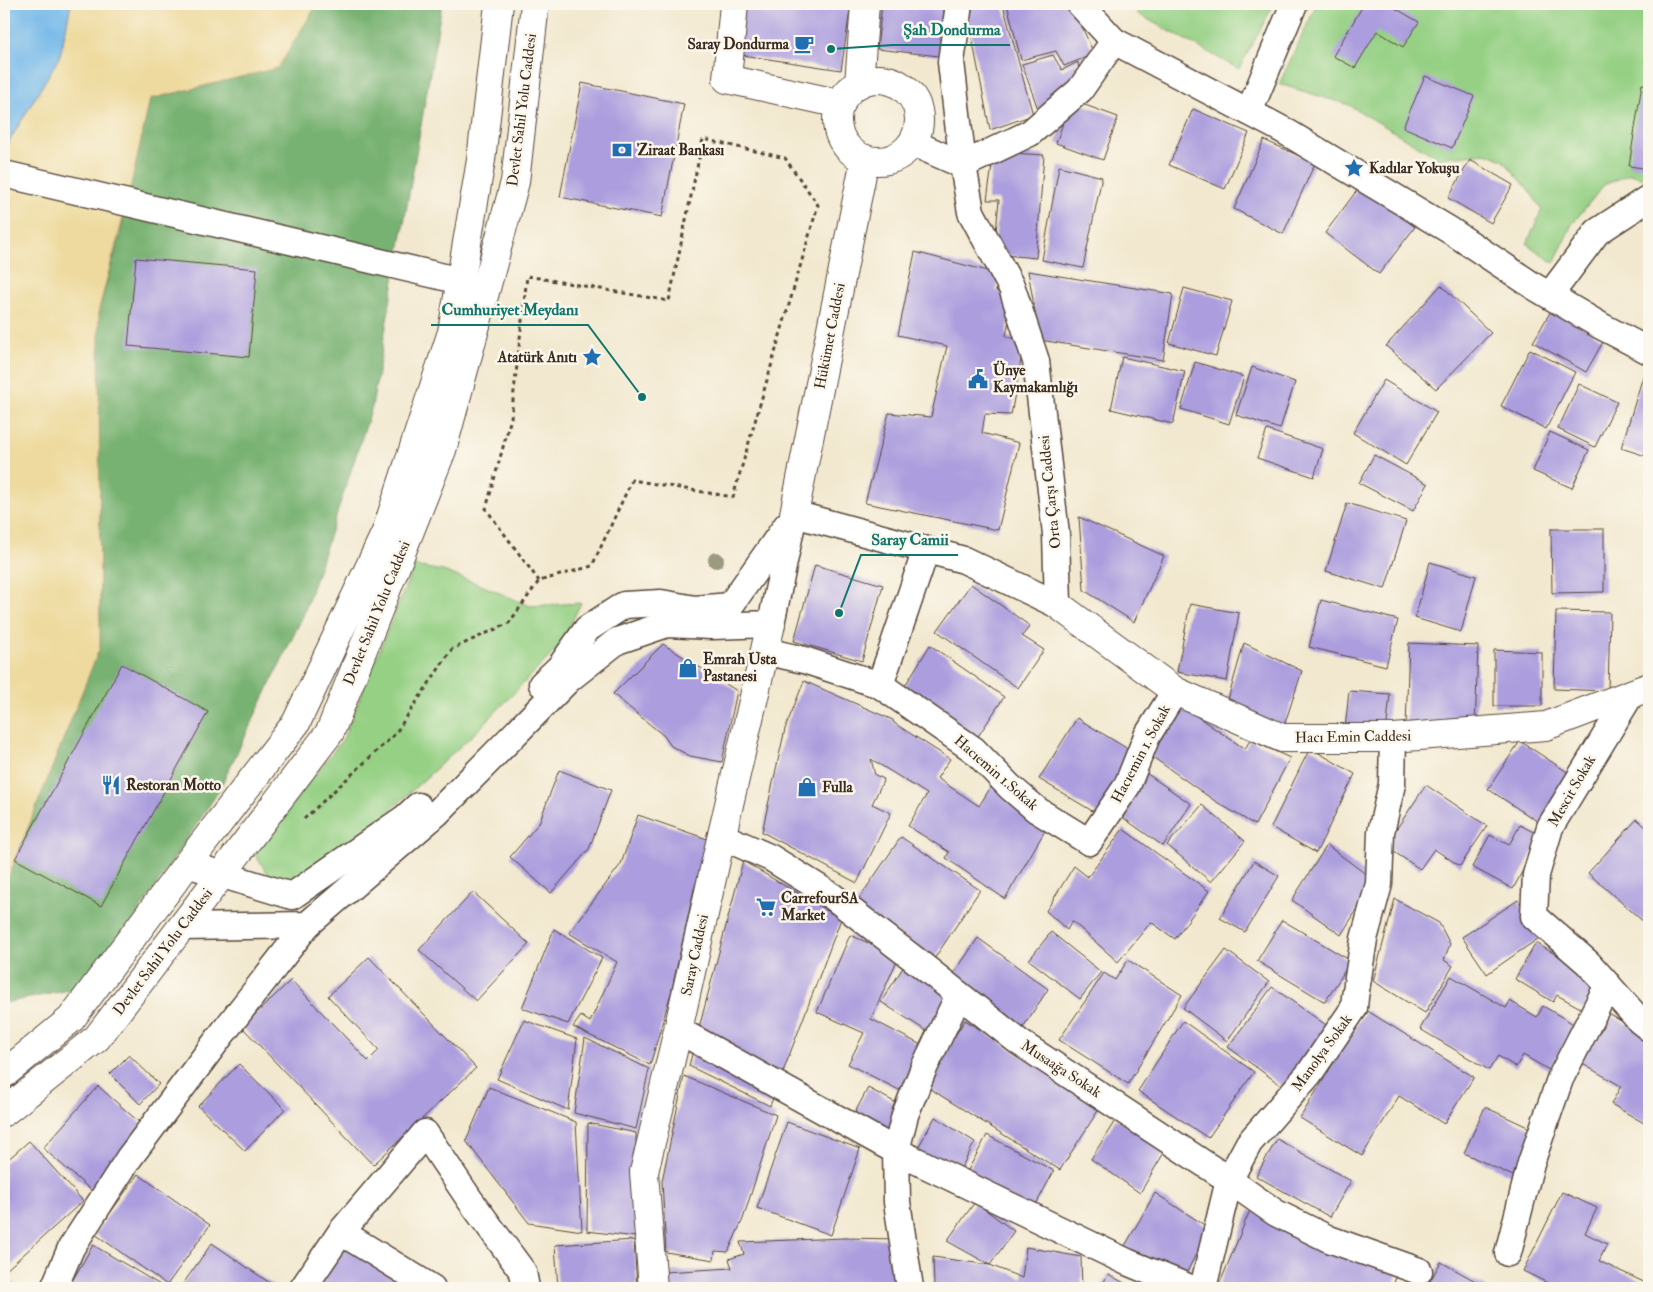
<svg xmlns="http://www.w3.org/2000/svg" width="1653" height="1292" viewBox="0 0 1653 1292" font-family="'IM FELL Double Pica',serif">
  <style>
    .green { fill: #95d084; stroke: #687d51 }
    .forest { fill: #78b272; stroke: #5a6e48 }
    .sand { fill: #eeda9e; stroke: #94825e }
    .water { fill: #73b8e9; stroke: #577184 }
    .building { fill: #ab9dde }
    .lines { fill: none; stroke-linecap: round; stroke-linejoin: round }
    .street-casing { stroke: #564639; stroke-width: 29 }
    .secondary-casing { stroke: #564639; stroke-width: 30 }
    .primary-casing { stroke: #564639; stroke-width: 30 }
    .path { stroke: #564639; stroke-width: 3; stroke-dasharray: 4 4; stroke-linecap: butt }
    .street { stroke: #fff; stroke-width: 26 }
    .secondary { stroke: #fff; stroke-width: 28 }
    .primary { stroke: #fff; stroke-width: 28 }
    .tree { fill: #9c9b7f }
    .labels { text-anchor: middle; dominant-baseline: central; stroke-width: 5; stroke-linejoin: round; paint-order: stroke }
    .poi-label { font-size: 15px; font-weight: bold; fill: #3b2a1e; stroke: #fbf7ec; text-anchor: start }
    .street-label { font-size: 15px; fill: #3b2a1e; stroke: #fbf7ec }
    .leader { fill: none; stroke: #0f766e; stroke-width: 2 }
    .callout-dot { fill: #0f766e; stroke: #fbf7ec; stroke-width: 2 }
    .callout-label { font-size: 16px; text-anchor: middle; font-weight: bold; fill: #0f766e; stroke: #fbf7ec; stroke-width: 5; stroke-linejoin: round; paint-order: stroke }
  </style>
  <rect width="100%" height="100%" fill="#fbf7ec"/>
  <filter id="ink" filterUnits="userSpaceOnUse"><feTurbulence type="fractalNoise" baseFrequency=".02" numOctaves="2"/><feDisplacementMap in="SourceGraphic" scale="10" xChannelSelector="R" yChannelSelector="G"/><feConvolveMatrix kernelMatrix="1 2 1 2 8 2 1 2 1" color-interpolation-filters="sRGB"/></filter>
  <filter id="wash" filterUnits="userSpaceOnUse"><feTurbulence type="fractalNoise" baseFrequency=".0096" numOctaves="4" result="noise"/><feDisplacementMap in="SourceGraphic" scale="20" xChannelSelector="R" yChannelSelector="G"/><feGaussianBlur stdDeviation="1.12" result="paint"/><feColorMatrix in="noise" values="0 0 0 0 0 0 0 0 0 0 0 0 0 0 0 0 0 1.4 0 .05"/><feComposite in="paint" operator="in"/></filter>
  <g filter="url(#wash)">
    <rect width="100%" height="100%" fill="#f2e8cf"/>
    <g class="green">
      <path d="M 1135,4 L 1274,4 L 1239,69 L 1138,14 Z"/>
      <path d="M 1317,4 L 1649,4 L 1649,180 L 1630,174 L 1604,185 L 1572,224 L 1554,263 L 1527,244 L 1542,209 L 1528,189 L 1503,160 L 1486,153 L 1438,158 L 1349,105 L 1279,84 Z"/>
      <path d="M 414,566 L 443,571 L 481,585 L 530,606 L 581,603 L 559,647 L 477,731 L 382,818 L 289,887 L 270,877 L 254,853 L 343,739 Z"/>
    </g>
    <path class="forest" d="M 317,4 L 442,4 L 372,407 L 303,616 L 218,792 L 90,986 L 4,1003 L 4,888 L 100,647 L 99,309 L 120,236 L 150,99 L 277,68 Z"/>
    <path class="sand" d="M 71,4 L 317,4 L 278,68 L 150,99 L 128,199 L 99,309 L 100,647 L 4,888 L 4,150 L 60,56 Z"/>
    <path class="water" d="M 4,4 L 71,4 L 60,56 L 4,150 Z"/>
    <g id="blocks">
      <g class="building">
        <path d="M 743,4 L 851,4 L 841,70 L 735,54 Z"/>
        <path d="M 882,4 L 945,4 L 939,56 L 877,49 Z"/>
        <path d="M 1007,4 L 1072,4 L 1094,54 L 1064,66 L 1056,51 L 1021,60 Z"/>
        <path d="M 1364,4 L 1388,4 L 1419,22 L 1403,47 L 1377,31 L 1355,68 L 1333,56 Z"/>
        <path d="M 1003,5 L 1033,115 L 990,130 L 966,7 Z"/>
        <path d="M 1053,55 L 1062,70 L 1078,62 L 1080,79 L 1038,109 L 1022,64 Z"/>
        <path d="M 1425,76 L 1474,96 L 1452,148 L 1403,127 Z"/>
        <path d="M 582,83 L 684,104 L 662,217 L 560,197 Z"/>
        <path d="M 1642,84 L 1649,85 L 1649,169 L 1629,166 Z"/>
        <path d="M 1071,100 L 1118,117 L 1103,160 L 1056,143 Z"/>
        <path d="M 1193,109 L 1249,133 L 1225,189 L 1169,165 Z"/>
        <path d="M 1264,140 L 1315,163 L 1283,234 L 1234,209 Z"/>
        <path d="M 994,152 L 1044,155 L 1036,258 L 994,254 L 999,200 L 987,200 Z"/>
        <path d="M 1470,160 L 1513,185 L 1491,223 L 1448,198 Z"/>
        <path d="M 1059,166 L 1102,177 L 1083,268 L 1042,260 Z"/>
        <path d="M 1361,185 L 1415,227 L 1379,274 L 1325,233 Z"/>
        <path d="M 915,252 L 999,274 L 996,291 L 1014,294 L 1006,336 L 1024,343 L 1011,415 L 985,414 L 982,433 L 1019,443 L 998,530 L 865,503 L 889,413 L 931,417 L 947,346 L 898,335 Z"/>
        <path d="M 136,258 L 257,269 L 249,357 L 128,346 Z"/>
        <path d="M 1028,271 L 1173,294 L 1163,360 L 1040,340 Z"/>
        <path d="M 1441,285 L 1491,333 L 1436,389 L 1386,346 Z"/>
        <path d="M 1184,288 L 1232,301 L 1216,356 L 1169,343 Z"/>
        <path d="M 1552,309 L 1604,340 L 1586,372 L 1533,342 Z"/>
        <path d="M 1530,349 L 1575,372 L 1546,429 L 1501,406 Z"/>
        <path d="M 1122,357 L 1185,371 L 1173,424 L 1111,409 Z"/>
        <path d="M 1195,362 L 1244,377 L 1229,424 L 1181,409 Z"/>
        <path d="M 1252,367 L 1295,382 L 1280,429 L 1236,415 Z"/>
        <path d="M 1644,373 L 1649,375 L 1649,457 L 1621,448 Z"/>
        <path d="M 1384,380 L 1437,412 L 1406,465 L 1353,433 Z"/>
        <path d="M 1579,384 L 1617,402 L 1595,447 L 1558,429 Z"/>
        <path d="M 1267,430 L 1323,449 L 1314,477 L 1257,458 Z"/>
        <path d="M 1550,432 L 1589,450 L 1572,488 L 1533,471 Z"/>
        <path d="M 1374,455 L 1428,484 L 1413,511 L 1359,483 Z"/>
        <path d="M 1347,503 L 1406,521 L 1385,589 L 1326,571 Z"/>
        <path d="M 1079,517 L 1164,556 L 1134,622 L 1084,590 Z"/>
        <path d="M 1551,529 L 1604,529 L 1604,592 L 1552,593 Z"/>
        <path d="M 1430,562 L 1476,576 L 1461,632 L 1415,618 Z"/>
        <path d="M 815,565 L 883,585 L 862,661 L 794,641 Z"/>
        <path d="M 971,584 L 1030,626 L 1022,636 L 1044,650 L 1018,688 L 937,631 Z"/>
        <path d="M 1321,600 L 1398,620 L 1386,666 L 1309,647 Z"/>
        <path d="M 1190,604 L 1239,613 L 1227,681 L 1177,672 Z"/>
        <path d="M 1556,611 L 1610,612 L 1608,691 L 1554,689 Z"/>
        <path d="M 1244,643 L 1302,671 L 1283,729 L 1227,703 Z"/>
        <path d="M 1409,643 L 1478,646 L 1475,730 L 1406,727 Z"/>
        <path d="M 663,644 L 737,691 L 722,762 L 690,756 L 671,746 L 664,736 L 613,694 Z"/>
        <path d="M 930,645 L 1004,697 L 975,741 L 903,689 Z"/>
        <path d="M 1494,650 L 1542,652 L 1542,706 L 1494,706 Z"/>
        <path d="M 122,664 L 208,712 L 101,906 L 15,859 Z"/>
        <path d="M 804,681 L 893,720 L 894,723 L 950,759 L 937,778 L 979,806 L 994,782 L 1050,822 L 1005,899 L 946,858 L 949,852 L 908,826 L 927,794 L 871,759 L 875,775 L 884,779 L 872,804 L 891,813 L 857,883 L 762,832 L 785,729 Z"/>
        <path d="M 1349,691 L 1390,694 L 1386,733 L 1345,729 Z"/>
        <path d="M 1174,701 L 1245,749 L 1250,740 L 1290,758 L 1255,825 L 1215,801 L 1144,751 Z"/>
        <path d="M 1077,718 L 1136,754 L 1099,815 L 1039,779 Z"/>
        <path d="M 1520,741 L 1575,777 L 1543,825 L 1488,789 Z"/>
        <path d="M 1310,748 L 1355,774 L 1316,853 L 1271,827 Z"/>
        <path d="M 559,770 L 611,790 L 589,849 L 551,893 L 510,857 L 539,823 Z"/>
        <path d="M 1143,771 L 1191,804 L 1163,846 L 1115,812 Z"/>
        <path d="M 1426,785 L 1487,826 L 1460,866 L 1434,849 L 1420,869 L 1385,846 Z"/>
        <path d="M 1202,805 L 1245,841 L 1211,882 L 1167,845 Z"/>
        <path d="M 638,815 L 710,840 L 694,889 L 671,993 L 650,1065 L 573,1027 L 581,1016 L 590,1022 L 617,962 L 569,933 L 621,864 Z"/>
        <path d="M 1637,819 L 1649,830 L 1649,920 L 1646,924 L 1588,873 Z"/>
        <path d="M 1520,825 L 1541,836 L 1513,889 L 1472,867 L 1490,835 L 1509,845 Z"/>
        <path d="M 1123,829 L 1209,891 L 1175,939 L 1151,922 L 1118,962 L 1072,921 L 1067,930 L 1046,911 L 1074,866 L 1088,877 Z"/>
        <path d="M 901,837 L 980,890 L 934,959 L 854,906 Z"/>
        <path d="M 1327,845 L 1375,881 L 1341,935 L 1292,900 Z"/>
        <path d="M 743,861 L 841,919 L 770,1106 L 689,1066 Z"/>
        <path d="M 1254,861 L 1279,876 L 1245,932 L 1220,918 Z"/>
        <path d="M 473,892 L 529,944 L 476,1001 L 419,950 Z"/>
        <path d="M 1395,899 L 1439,923 L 1450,944 L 1444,960 L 1453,966 L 1425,1013 L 1373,981 Z"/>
        <path d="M 1518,900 L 1542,936 L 1487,974 L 1462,937 Z"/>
        <path d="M 1282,920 L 1351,961 L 1325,1002 L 1257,961 Z"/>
        <path d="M 554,929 L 602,958 L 568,1024 L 522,1008 Z"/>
        <path d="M 1051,932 L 1101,972 L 1080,999 L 1029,960 Z"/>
        <path d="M 850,935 L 899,956 L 871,1019 L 923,1046 L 901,1091 L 848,1064 L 864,1033 L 817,1012 Z"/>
        <path d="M 978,938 L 1048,989 L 1020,1032 L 948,982 Z"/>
        <path d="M 1536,943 L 1601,981 L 1584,1010 L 1557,995 L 1553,1002 L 1515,979 Z"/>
        <path d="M 1226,950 L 1269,982 L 1227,1041 L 1183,1008 Z"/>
        <path d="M 369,957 L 476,1068 L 373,1165 L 242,1027 L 291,980 L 368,1061 L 379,1050 L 328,996 Z"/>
        <path d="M 1128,960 L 1182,995 L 1128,1084 L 1059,1040 L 1104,973 L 1115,980 Z"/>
        <path d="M 904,966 L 954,997 L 931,1034 L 881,1002 Z"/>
        <path d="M 1451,976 L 1506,1008 L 1510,1001 L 1537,1017 L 1543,1006 L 1575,1025 L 1549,1070 L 1523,1055 L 1516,1067 L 1498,1056 L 1489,1070 L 1420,1029 Z"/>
        <path d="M 1272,987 L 1329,1027 L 1285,1088 L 1228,1047 Z"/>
        <path d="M 1366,1010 L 1474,1077 L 1444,1124 L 1399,1096 L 1362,1156 L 1300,1118 Z"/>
        <path d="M 1602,1010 L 1649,1037 L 1649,1126 L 1611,1104 L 1621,1086 L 1574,1059 Z"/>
        <path d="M 524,1020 L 577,1039 L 568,1110 L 497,1079 Z"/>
        <path d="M 965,1020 L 1101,1106 L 1060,1170 L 924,1085 Z"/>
        <path d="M 1183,1021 L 1254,1072 L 1208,1138 L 1138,1091 Z"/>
        <path d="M 585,1038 L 649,1069 L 636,1129 L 574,1113 Z"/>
        <path d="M 129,1055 L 159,1084 L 140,1104 L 110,1074 Z"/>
        <path d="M 239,1064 L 285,1109 L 245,1151 L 198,1106 Z"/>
        <path d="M 684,1076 L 776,1115 L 743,1219 L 728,1252 L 715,1251 L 714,1260 L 666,1252 L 662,1181 Z"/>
        <path d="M 98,1086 L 148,1130 L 93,1192 L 43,1148 Z"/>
        <path d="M 489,1087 L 576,1122 L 582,1231 L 529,1223 L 466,1141 Z"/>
        <path d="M 868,1088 L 902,1106 L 879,1149 L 845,1131 Z"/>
        <path d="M 1485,1107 L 1534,1130 L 1513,1176 L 1464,1153 Z"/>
        <path d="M 935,1117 L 975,1142 L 950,1189 L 909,1164 Z"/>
        <path d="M 1116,1119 L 1165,1151 L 1140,1193 L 1091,1159 Z"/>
        <path d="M 787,1122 L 860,1149 L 831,1235 L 757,1208 Z"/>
        <path d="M 588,1123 L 636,1133 L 636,1237 L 587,1231 Z"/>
        <path d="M 987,1135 L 1054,1171 L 1027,1221 L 960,1185 Z"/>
        <path d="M 1277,1139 L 1351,1181 L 1330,1217 L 1256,1176 Z"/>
        <path d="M 29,1141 L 83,1201 L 4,1272 L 4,1163 Z"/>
        <path d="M 138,1174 L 210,1225 L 167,1285 L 95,1234 Z"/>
        <path d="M 1562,1192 L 1597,1208 L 1585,1233 L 1607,1244 L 1599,1261 L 1648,1284 L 1646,1288 L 1558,1288 L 1523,1271 Z"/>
        <path d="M 1155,1193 L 1209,1228 L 1179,1288 L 1117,1260 Z"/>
        <path d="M 975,1202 L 1014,1231 L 990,1265 L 1022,1278 L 1026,1247 L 1081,1257 L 1082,1288 L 934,1288 L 933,1257 L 990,1265 L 947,1241 Z"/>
        <path d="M 1250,1210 L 1398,1272 L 1392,1288 L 1218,1288 Z"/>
        <path d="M 845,1238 L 898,1239 L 899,1288 L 664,1288 L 663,1272 L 732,1268 L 729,1259 L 744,1254 L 740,1242 Z"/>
        <path d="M 634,1240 L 637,1288 L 558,1288 L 555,1245 Z"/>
        <path d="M 212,1243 L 277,1288 L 180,1288 Z"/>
        <path d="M 345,1243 L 418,1288 L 317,1288 Z"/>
        <path d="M 93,1245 L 162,1286 L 161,1288 L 68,1288 Z"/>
        <path d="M 1441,1262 L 1488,1288 L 1426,1288 Z"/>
        <path d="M 1108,1274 L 1133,1288 L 1101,1288 Z"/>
        <path d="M 4,1277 L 19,1288 L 4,1288 Z"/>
      </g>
    </g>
  </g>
  <g filter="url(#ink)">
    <use href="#blocks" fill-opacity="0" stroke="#564639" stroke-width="1"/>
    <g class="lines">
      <defs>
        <g id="street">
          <path d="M 1080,4 L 1114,41 L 1283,130 L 1451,231 L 1535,287 L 1601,326 L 1649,351"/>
          <path d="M 1249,112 L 1294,4"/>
          <path d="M 913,143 L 963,165 L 1030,133 L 1080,90 L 1114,41"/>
          <path d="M 4,174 L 461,281"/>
          <path d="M 1550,295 L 1597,232 L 1649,198"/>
          <path d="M 765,651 L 804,660 L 880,685 L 926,550"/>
          <path d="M 542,684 L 560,667 L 587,629 L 624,605 L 661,603 L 695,609 L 730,606 L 787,525"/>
          <path d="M 880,685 L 974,750 L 1010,787 L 1037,810 L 1089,842 L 1127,786 L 1147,736 L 1175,691"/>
          <path d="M 1631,694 L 1550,827 L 1536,875 L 1534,916 L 1588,963 L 1640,1021 L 1649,1028"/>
          <path d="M 721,836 L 771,858 L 832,896 L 914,959 L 1019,1042 L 1229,1180 L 1276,1213 L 1329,1239 L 1419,1271"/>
          <path d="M 187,864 L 292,896 L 405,818 L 418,806"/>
          <path d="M 182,927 L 307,925 L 437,813 L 569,679 L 617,641 L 667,624 L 712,626 L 771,624 L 794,514 L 964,560 L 1058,605 L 1056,534 L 1036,361 L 1012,288 L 971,212 L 963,165 L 951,62 L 959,4"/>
          <path d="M 678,1030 L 896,1151 L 1127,1262 L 1190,1288"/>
          <path d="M 341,1232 L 432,1288"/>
          <path d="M 1508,1253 L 1531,1163 L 1560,1079 L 1608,985"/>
          <path d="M 54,1288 L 71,1248 L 129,1158 L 222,1034 L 307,925"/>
          <path d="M 303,1288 L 341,1232 L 425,1133 L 470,1200 L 523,1272 L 526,1288"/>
          <path d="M 910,1288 L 897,1202 L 896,1151 L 905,1115 L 923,1070 L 959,995"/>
          <path d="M 1203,1288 L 1229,1180 L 1249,1143 L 1309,1074 L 1354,1008 L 1355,997 L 1364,939 L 1379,884 L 1381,832 L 1392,784 L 1393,738"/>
        </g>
        <g id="secondary">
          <path d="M 734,4 L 727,79 L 841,104"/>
          <circle cx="878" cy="120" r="41"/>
          <path d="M 859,84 L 865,4"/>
          <path d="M 794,514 L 865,159"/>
          <path d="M 1058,605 L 1175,691 L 1282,738 L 1393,738 L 1546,726 L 1649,687"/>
          <path d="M 653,1288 L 644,1172 L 678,1030 L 717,856 L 771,624"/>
        </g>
        <g id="primary">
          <path d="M 4,1074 L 71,1019 L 187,864 L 296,723 L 386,532 L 452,332 L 481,160 L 499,4"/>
          <path d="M 4,1112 L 97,1038 L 330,732 L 442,450 L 515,182 L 535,4"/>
        </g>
      </defs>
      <use href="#street" class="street-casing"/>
      <use href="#secondary" class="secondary-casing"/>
      <use href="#primary" class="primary-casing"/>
      <path class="path" d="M 304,819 L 395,734 L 452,649 L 509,623 L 539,581 L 592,566 L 632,480 L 733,497 L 818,205 L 785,158 L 703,139 L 669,301 L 527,276 L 511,418 L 486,509 L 539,581"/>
      <use href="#street" class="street"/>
      <use href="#secondary" class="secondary"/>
      <use href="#primary" class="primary"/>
    </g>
    <circle class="tree" cx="716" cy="560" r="8"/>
  </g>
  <defs>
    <symbol id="cafe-bare" viewBox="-9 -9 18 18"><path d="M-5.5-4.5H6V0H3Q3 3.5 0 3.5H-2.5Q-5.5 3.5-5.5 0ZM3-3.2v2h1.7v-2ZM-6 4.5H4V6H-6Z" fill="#1f6fb2" stroke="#fbf7ec" stroke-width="2.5" paint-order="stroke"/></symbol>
    <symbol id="bank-bare" viewBox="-9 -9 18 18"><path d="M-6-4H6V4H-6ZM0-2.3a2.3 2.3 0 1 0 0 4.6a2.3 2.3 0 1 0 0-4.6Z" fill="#1f6fb2" stroke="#fbf7ec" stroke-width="2.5" paint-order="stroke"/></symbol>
    <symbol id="sight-bare" viewBox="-9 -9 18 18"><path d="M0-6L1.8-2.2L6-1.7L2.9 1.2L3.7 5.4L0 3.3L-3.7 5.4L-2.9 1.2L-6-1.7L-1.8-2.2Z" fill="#1f6fb2" stroke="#fbf7ec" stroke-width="2.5" paint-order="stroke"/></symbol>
    <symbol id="civic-bare" viewBox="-9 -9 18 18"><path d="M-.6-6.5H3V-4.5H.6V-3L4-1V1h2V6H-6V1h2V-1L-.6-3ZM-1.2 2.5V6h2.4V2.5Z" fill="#1f6fb2" stroke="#fbf7ec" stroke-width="2.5" paint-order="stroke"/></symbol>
    <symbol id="shop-bare" viewBox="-9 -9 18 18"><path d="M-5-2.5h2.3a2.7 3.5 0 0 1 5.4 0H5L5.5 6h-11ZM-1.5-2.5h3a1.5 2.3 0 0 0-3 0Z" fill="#1f6fb2" stroke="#fbf7ec" stroke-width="2.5" paint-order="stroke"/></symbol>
    <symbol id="restaurant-bare" viewBox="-9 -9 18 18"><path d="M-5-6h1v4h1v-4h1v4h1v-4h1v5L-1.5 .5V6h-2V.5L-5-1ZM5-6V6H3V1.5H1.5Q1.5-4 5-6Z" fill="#1f6fb2" stroke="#fbf7ec" stroke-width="2.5" paint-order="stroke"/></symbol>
    <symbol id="supermarket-bare" viewBox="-9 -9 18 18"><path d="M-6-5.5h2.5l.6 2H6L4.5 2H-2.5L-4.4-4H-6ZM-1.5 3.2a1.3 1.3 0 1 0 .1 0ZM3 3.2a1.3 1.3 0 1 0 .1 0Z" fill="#1f6fb2" stroke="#fbf7ec" stroke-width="2.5" paint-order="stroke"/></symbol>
  </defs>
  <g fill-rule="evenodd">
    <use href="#cafe-bare" x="790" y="30" width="28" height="28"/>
    <use href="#bank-bare" x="608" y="136" width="28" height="28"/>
    <use href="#sight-bare" x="1340" y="154" width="28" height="28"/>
    <use href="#sight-bare" x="578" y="343" width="28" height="28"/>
    <use href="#civic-bare" x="964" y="365" width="28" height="28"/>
    <use href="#shop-bare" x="674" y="654" width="28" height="28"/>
    <use href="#restaurant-bare" x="97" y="771" width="28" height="28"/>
    <use href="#shop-bare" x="793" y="773" width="28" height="28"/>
    <use href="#supermarket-bare" x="752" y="893" width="28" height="28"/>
  </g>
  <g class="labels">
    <g class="poi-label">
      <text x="789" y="44" text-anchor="end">Saray Dondurma</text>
      <text x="637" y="150">Ziraat Bankası</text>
      <text x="1369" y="168">Kadılar Yokuşu</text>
      <text x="577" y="357" text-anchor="end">Atatürk Anıtı</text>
      <text x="993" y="370">Ünye<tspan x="993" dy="17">Kaymakamlığı</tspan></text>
      <text x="703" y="659">Emrah Usta<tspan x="703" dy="17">Pastanesi</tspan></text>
      <text x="126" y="785">Restoran Motto</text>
      <text x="822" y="787">Fulla</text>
      <text x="781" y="898">CarrefourSA<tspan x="781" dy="17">Market</tspan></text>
    </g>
    <g class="street-label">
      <text transform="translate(522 110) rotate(-83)">Devlet Sahil Yolu Caddesi</text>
      <text transform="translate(830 336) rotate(-79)">Hükümet Caddesi</text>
      <text transform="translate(1050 492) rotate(-96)">Orta Çarşı Caddesi</text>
      <text transform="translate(377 613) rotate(-68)">Devlet Sahil Yolu Caddesi</text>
      <text transform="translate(1353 737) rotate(-1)">Hacı Emin Caddesi</text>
      <text transform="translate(1141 754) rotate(-62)">Hacıemin 1. Sokak</text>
      <text transform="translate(996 773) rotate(41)">Hacıemin 1.Sokak</text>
      <text transform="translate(1572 791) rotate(-60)">Mescit Sokak</text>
      <text transform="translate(163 952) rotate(-53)">Devlet Sahil Yolu Caddesi</text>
      <text transform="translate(695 955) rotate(-78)">Saray Caddesi</text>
      <text transform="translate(1322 1053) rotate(-54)">Manolya Sokak</text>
      <text transform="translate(1061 1069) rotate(33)">Musaağa Sokak</text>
    </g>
  </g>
  <path class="leader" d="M831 49L893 45H1010M642 397L588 325H431M839 613L861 555H958"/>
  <g class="callout-dot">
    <circle cx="831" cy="49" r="5"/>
    <circle cx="642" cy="397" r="5"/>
    <circle cx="839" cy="613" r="5"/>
  </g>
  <g class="callout-label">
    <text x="952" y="35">Şah Dondurma</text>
    <text x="510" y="315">Cumhuriyet Meydanı</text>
    <text x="910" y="545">Saray Camii</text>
  </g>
  <rect width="1653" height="1292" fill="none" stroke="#fbf7ec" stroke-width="20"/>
</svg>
